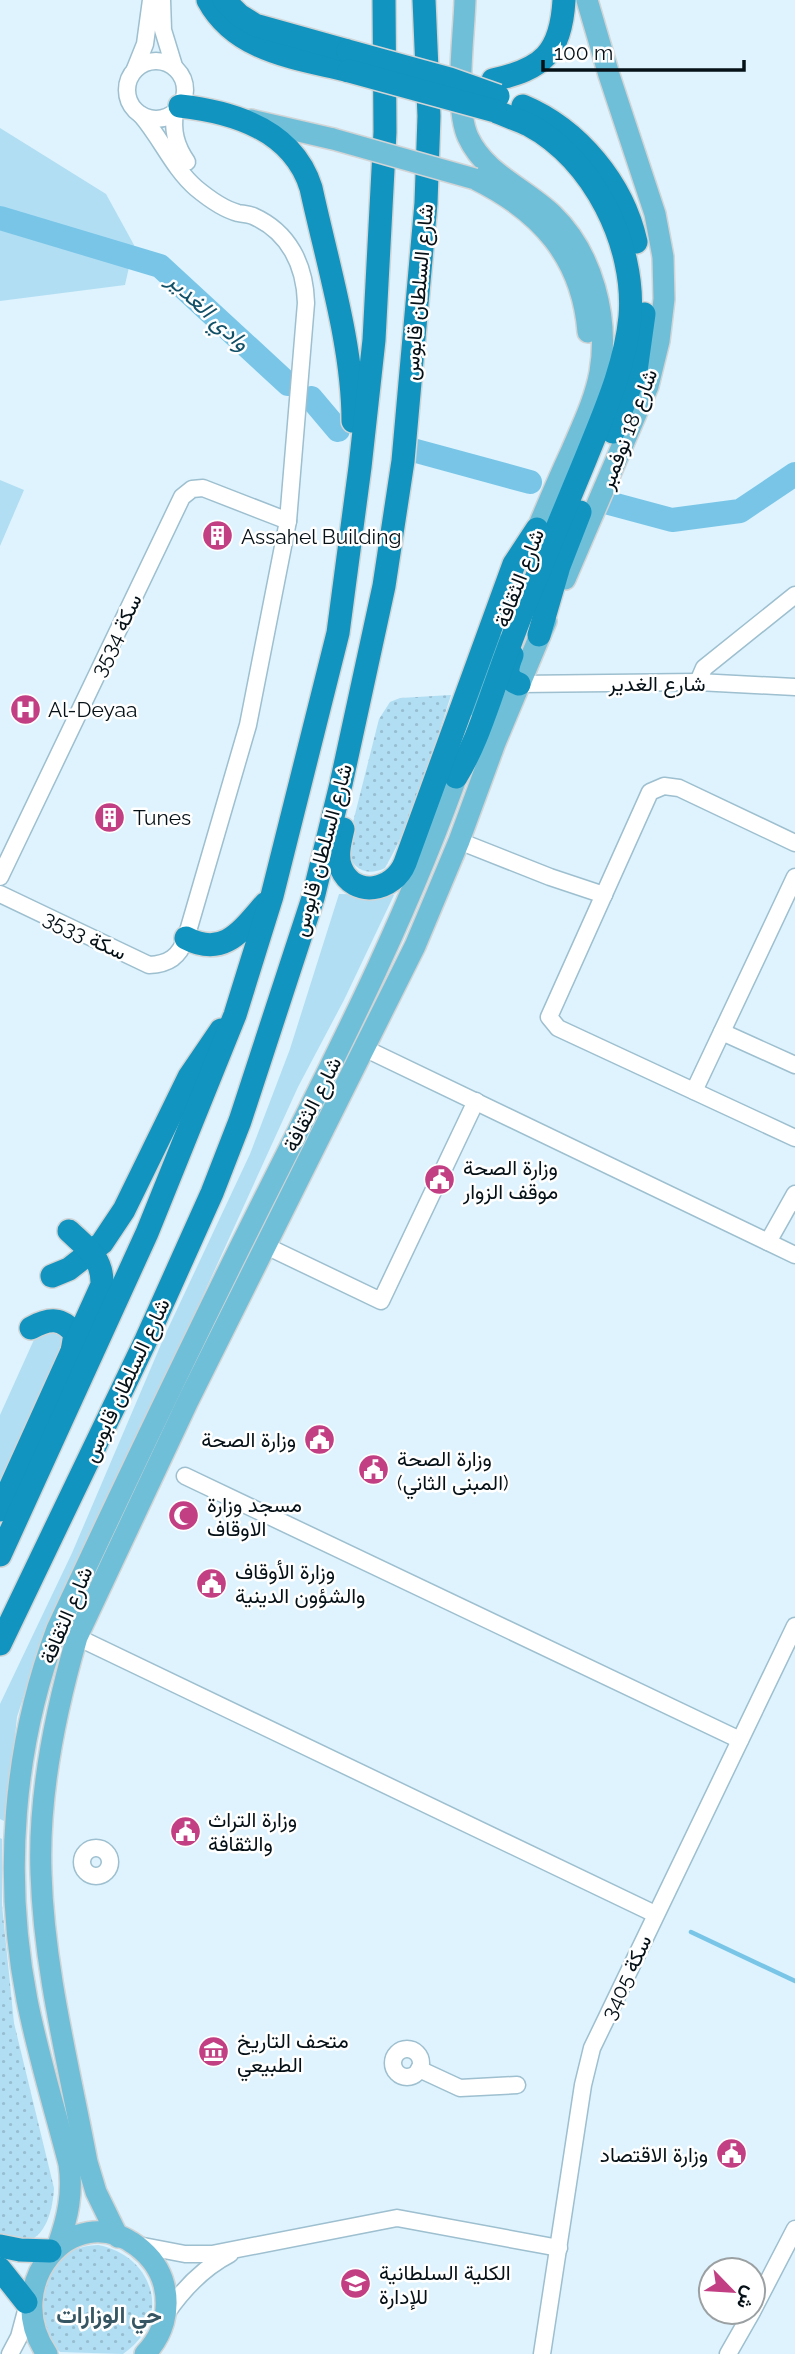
<svg xmlns="http://www.w3.org/2000/svg" width="795" height="2354" viewBox="0 0 795 2354" font-family="Raleway,Vazirmatn,sans-serif">
  <style>
    .green { fill: #b1def3 }
    .park { fill: url(#park-dots) }
    .lines { fill: none; stroke-linecap: round; stroke-linejoin: round }
    .stream { stroke: #79c5e7; stroke-width: 4.5 }
    .river { stroke: #79c5e7; stroke-width: 24 }
    .minor-casing { stroke: #9dbfcf; stroke-width: 19 }
    .major-casing { stroke: #d2d4d5; stroke-width: 24 }
    .highway-casing { stroke: #d2d4d5; stroke-width: 26 }
    .minor { stroke: #fff; stroke-width: 16 }
    .major { stroke: #70bfd9; stroke-width: 21 }
    .highway { stroke: #1194bf; stroke-width: 23 }
    .major-bridge-casing { stroke: #d2d4d5; stroke-width: 24; stroke-linecap: butt }
    .highway-bridge-casing { stroke: #d2d4d5; stroke-width: 26; stroke-linecap: butt }
    .major-bridge { stroke: #70bfd9; stroke-width: 21 }
    .highway-bridge { stroke: #1194bf; stroke-width: 23 }
    .labels { text-anchor: middle; dominant-baseline: central; stroke-width: 5; stroke-linejoin: round; paint-order: stroke }
    .street-label { font-size: 21px; fill: #051117; stroke: #fff }
    .poi-label { font-size: 21px; fill: #051117; stroke: #fff; text-anchor: start }
    .water-label { font-size: 23px; font-style: italic; fill: #115067; stroke: #fff }
    .neighbourhood-label { font-size: 23px; font-weight: bold; fill: #375663; stroke: #fff }
  </style>
  <defs>
    <pattern id="park-dots" width="8" height="8" patternUnits="userSpaceOnUse" patternTransform="scale(1.75)"><rect width="8" height="8" fill="#b1def3"/><path d="M2 2h.1M6 6h.1" fill="none" stroke="#97bdd0" stroke-width="1.8" stroke-linecap="round"/></pattern>
  </defs>
  <rect width="100%" height="100%" fill="#def3fd"/>
  <g class="green">
    <path d="M 0,128 L 106,194 L 134,245 L 125,285 L 0,301 Z"/>
    <path d="M 0,480 L 24,490 L 0,546 Z"/>
    <path d="M 339,894 L 394,895 L 344,1000 L 298,1087 L 32,1671 L 17,1717 L 6,1822 L 0,1819 L 0,1704 L 72,1553 L 165,1335 L 250,1154 L 290,1049 Z"/>
    <path d="M 42,1328 L 63,1333 L 65,1345 L 0,1491 L 0,1415 L 37,1333 Z"/>
  </g>
  <g class="park">
    <path d="M 451,695 C 432,754 416,814 385,868 C 366,877 353,869 346,850 L 379,719 L 390,702 L 400,698 Z"/>
    <path d="M 0,1838 L 2,1839 L 2,1905 L 14,2023 L 54,2188 C 53,2207 47,2240 22,2242 C 15,2242 7,2239 0,2238 Z"/>
    <path d="M 98,2245 C 155,2256 173,2320 123,2354 L 60,2352 L 49,2342 L 40,2329 L 38,2285 C 59,2261 63,2247 98,2245 Z"/>
  </g>
  <g class="lines">
    <path class="stream" d="M 691,1932 L 795,1981"/>
    <g class="river">
      <path d="M 0,218 L 160,266 L 288,384"/>
      <path d="M 311,398 L 338,430"/>
      <path d="M 409,449 L 530,482"/>
      <path d="M 605,502 L 672,520 L 740,511 L 795,474"/>
    </g>
    <defs>
      <g id="minor">
        <path d="M 162,0 L 163,30 L 174,66"/>
        <circle cx="156" cy="90" r="29"/>
        <path d="M 135,69 L 145,44 L 151,0"/>
        <path d="M 175,112 C 172,131 176,146 187,162"/>
        <path d="M 698,682 L 704,668 L 795,595"/>
        <path d="M 519,684 L 698,682 L 795,687"/>
        <path d="M 459,841 L 550,877 L 604,895"/>
        <path d="M 795,843 L 679,788 L 664,786 L 650,792 L 549,1017 L 558,1028 L 795,1138"/>
        <path d="M 0,877 L 182,497 L 192,489 L 203,488 L 288,521"/>
        <path d="M 0,894 L 149,965 C 169,964 179,957 186,938 L 248,725 L 288,521 L 306,303 C 305,265 289,232 253,216 C 248,214 243,214 238,213 C 223,209 208,198 196,188 C 173,168 161,138 141,115"/>
        <path d="M 722,1032 L 795,1065"/>
        <path d="M 364,1048 L 795,1255"/>
        <path d="M 694,1091 L 795,877"/>
        <path d="M 768,1242 L 795,1194"/>
        <path d="M 264,1245 L 381,1301 L 476,1101"/>
        <path d="M 185,1476 L 740,1740"/>
        <path d="M 77,1637 L 655,1914"/>
        <circle cx="96" cy="1862" r="14"/>
        <circle cx="407" cy="2063" r="14"/>
        <path d="M 419,2069 L 460,2088 L 517,2085"/>
        <path d="M 138,2245 L 185,2254 L 212,2254 L 397,2218 L 559,2248"/>
        <path d="M 753,2310 L 795,2229"/>
        <path d="M 166,2314 C 183,2289 203,2268 230,2254"/>
        <path d="M 10,2354 L 19,2337 L 26,2311"/>
        <path d="M 542,2354 L 583,2085 L 592,2048 L 607,2017 L 795,1626"/>
        <path d="M 728,2354 L 752,2312"/>
      </g>
      <g id="major">
        <path d="M 465,0 C 464,36 454,106 468,137 C 485,174 525,188 553,215 C 593,254 609,318 600,372 C 595,400 582,426 571,452 C 557,482 544,513 531,544"/>
        <path d="M 251,120 L 333,139"/>
        <path d="M 475,179 C 540,211 582,257 588,332"/>
        <path d="M 565,579 L 648,386 L 659,341 L 664,299 L 663,257 L 655,214 L 609,75 L 587,0"/>
        <path d="M 478,707 L 494,643"/>
        <path d="M 118,2237 L 96,2192 L 87,2162 C 69,2066 44,1971 41,1873 C 38,1794 55,1713 77,1637 L 188,1401 L 415,946 L 459,841 L 495,743 L 546,621"/>
        <path d="M 58,2245 C 68,2217 73,2193 69,2164 C 55,2110 38,2055 27,2000 C 3,1877 13,1746 57,1629 C 121,1492 186,1355 254,1219 C 329,1069 407,920 462,761"/>
        <path d="M 47,2354 C 0,2286 71,2197 137,2246 C 150,2256 160,2269 164,2285 C 170,2311 163,2335 145,2354"/>
      </g>
      <g id="highway">
        <path d="M 208,0 C 236,52 297,58 349,71"/>
        <path d="M 224,0 L 239,15 L 255,25 L 348,51"/>
        <path d="M 493,80 C 543,69 561,53 564,0"/>
        <path d="M 180,106 C 234,112 293,130 311,188 C 327,262 353,346 353,421"/>
        <path d="M 523,106 C 578,129 623,183 636,242"/>
        <path d="M 613,432 L 636,371 L 644,314"/>
        <path d="M 539,635 L 559,566 L 580,512"/>
        <path d="M 512,655 C 507,667 504,679 519,684"/>
        <path d="M 456,777 C 475,746 485,713 497,680 C 509,646 521,613 535,581 C 552,540 569,499 586,458 C 604,413 625,367 630,317 C 636,245 593,159 529,125 C 518,120 506,116 495,111"/>
        <path d="M 343,829 C 340,842 336,856 341,868 C 354,899 394,891 405,863 L 514,564 L 537,529"/>
        <path d="M 186,938 C 224,958 242,930 265,904"/>
        <path d="M 52,1276 L 69,1269 L 102,1243 L 124,1210 L 189,1077 L 221,1030"/>
        <path d="M 31,1328 C 49,1318 62,1317 75,1334 L 72,1352"/>
        <path d="M 0,1510 L 102,1285 C 103,1258 87,1248 69,1231"/>
        <path d="M 0,1555 L 147,1233 L 235,1015 L 272,896 L 338,633 L 360,467 L 374,340 L 385,132 L 384,0"/>
        <path d="M 0,1644 L 146,1340 L 212,1193 L 240,1121 L 313,898 L 341,784 L 384,586 L 403,461 L 426,203 L 429,116 L 424,0"/>
        <path d="M 0,2246 L 20,2250 L 50,2251"/>
        <path d="M 0,2269 L 26,2302"/>
      </g>
    </defs>
    <use href="#minor" class="minor-casing"/>
    <use href="#major" class="major-casing"/>
    <use href="#highway" class="highway-casing"/>
    <use href="#minor" class="minor"/>
    <use href="#major" class="major"/>
    <use href="#highway" class="highway"/>
    <defs>
      <path id="major-bridge" d="M 333,139 L 475,179"/>
      <g id="highway-bridge">
        <path d="M 348,51 L 450,79 L 498,96"/>
        <path d="M 349,71 L 495,111"/>
      </g>
    </defs>
    <use href="#major-bridge" class="major-bridge-casing"/>
    <use href="#highway-bridge" class="highway-bridge-casing"/>
    <use href="#major-bridge" class="major-bridge"/>
    <use href="#highway-bridge" class="highway-bridge"/>
  </g>
  <defs>
    <symbol id="building-disc" viewBox="-11 -11 22 22"><circle r="9.5" fill="#c33f83" stroke="#fff"/><path d="M-4-6H4V6H1V3H-1V6H-4ZM-2.5-4.3h1.7v1.8h-1.7ZM.8-4.3h1.7v1.8H.8ZM-2.5-1h1.7V.8h-1.7ZM.8-1h1.7V.8H.8Z" fill="#fff"/></symbol>
    <symbol id="hospital-disc" viewBox="-11 -11 22 22"><circle r="9.5" fill="#c33f83" stroke="#fff"/><path d="M-5-5h3v3.5h4V-5h3V5h-3V1.5h-4V5h-3Z" fill="#fff"/></symbol>
    <symbol id="civic-disc" viewBox="-11 -11 22 22"><circle r="9.5" fill="#c33f83" stroke="#fff"/><path d="M-.6-6.5H3V-4.5H.6V-3L4-1V1h2V6H-6V1h2V-1L-.6-3ZM-1.2 2.5V6h2.4V2.5Z" fill="#fff"/></symbol>
    <symbol id="mosque-disc" viewBox="-11 -11 22 22"><circle r="9.5" fill="#c33f83" stroke="#fff"/><path d="M3.5-4.9A6 6 0 1 0 3.5 4.9A5 5 0 1 1 3.5-4.9Z" fill="#fff"/></symbol>
    <symbol id="museum-disc" viewBox="-11 -11 22 22"><circle r="9.5" fill="#c33f83" stroke="#fff"/><path d="M0-6L6-3V-2H-6V-3ZM-5-1h2V3h-2ZM-1-1h2V3h-2ZM3-1h2V3H3ZM-6 4H6V6H-6Z" fill="#fff"/></symbol>
    <symbol id="university-disc" viewBox="-11 -11 22 22"><circle r="9.5" fill="#c33f83" stroke="#fff"/><path d="M0-5L7-2L0 1L-7-2ZM-4 1L0 2.5L4 1V4Q0 6-4 4Z" fill="#fff"/></symbol>
  </defs>
  <g fill-rule="evenodd">
    <use href="#building-disc" x="200" y="518" width="35" height="35"/>
    <use href="#hospital-disc" x="8" y="692" width="35" height="35"/>
    <use href="#building-disc" x="92" y="800" width="35" height="35"/>
    <use href="#civic-disc" x="422" y="1162" width="35" height="35"/>
    <use href="#civic-disc" x="302" y="1422" width="35" height="35"/>
    <use href="#civic-disc" x="356" y="1452" width="35" height="35"/>
    <use href="#mosque-disc" x="166" y="1498" width="35" height="35"/>
    <use href="#civic-disc" x="194" y="1566" width="35" height="35"/>
    <use href="#civic-disc" x="168" y="1814" width="35" height="35"/>
    <use href="#museum-disc" x="196" y="2034" width="35" height="35"/>
    <use href="#civic-disc" x="714" y="2136" width="35" height="35"/>
    <use href="#university-disc" x="338" y="2266" width="35" height="35"/>
  </g>
  <g class="labels">
    <g class="street-label">
      <text transform="translate(418 292) rotate(-85)">شارع السلطان قابوس</text>
      <text transform="translate(628 429) rotate(-69)">شارع 18 نوفمبر</text>
      <text transform="translate(519 578) rotate(-69)">شارع الثقافة</text>
      <text transform="translate(116 635) rotate(-64)">سكة 3534</text>
      <text x="657" y="683">شارع الغدير</text>
      <text transform="translate(322 850) rotate(-75)">شارع السلطان قابوس</text>
      <text transform="translate(85 935) rotate(25)">سكة 3533</text>
      <text transform="translate(312 1104) rotate(-63)">شارع الثقافة</text>
      <text transform="translate(126 1380) rotate(-65)">شارع السلطان قابوس</text>
      <text transform="translate(66 1615) rotate(-67)">شارع الثقافة</text>
      <text transform="translate(626 1977) rotate(-65)">سكة 3405</text>
    </g>
    <g class="poi-label">
      <text x="241" y="536">Assahel Building</text>
      <text x="48" y="709">Al-Deyaa</text>
      <text x="133" y="817">Tunes</text>
      <text x="463" y="1167">وزارة الصحة<tspan x="463" dy="24">موقف الزوار</tspan></text>
      <text x="296" y="1439" text-anchor="end">وزارة الصحة</text>
      <text x="397" y="1458">وزارة الصحة<tspan x="397" dy="24">(المبنى الثاني)</tspan></text>
      <text x="207" y="1504">مسجد وزارة<tspan x="207" dy="24">الاوقاف</tspan></text>
      <text x="235" y="1571">وزارة الأوقاف<tspan x="235" dy="24">والشؤون الدينية</tspan></text>
      <text x="208" y="1819">وزارة التراث<tspan x="208" dy="24">والثقافة</tspan></text>
      <text x="237" y="2040">متحف التاريخ<tspan x="237" dy="24">الطبيعي</tspan></text>
      <text x="708" y="2154" text-anchor="end">وزارة الاقتصاد</text>
      <text x="379" y="2272">الكلية السلطانية<tspan x="379" dy="24">للإدارة</tspan></text>
    </g>
    <g class="water-label">
      <text transform="translate(209 311) rotate(43)">وادي الغدير</text>
    </g>
    <g class="neighbourhood-label">
      <text x="109" y="2314">حي الوزارات</text>
    </g>
  </g>
  <g transform="translate(732 2291) rotate(115)"><circle r="33" fill="#ffffff" stroke="#9ba0a2" stroke-width="2"/>
  <path d="M0-5L12 26L0 18L-12 26Z" fill="#c33f83"/>
  <text y="-10" font-size="19" font-weight="bold" text-anchor="middle" fill="#051117">ش</text>
  </g>
  <path d="M543 60v10h201v-10" fill="none" stroke="#051117" stroke-width="3.5"/>
  <text x="554" y="60" font-size="21" fill="#051117" stroke="#ffffff" stroke-width="5" paint-order="stroke">100 m</text>
</svg>
